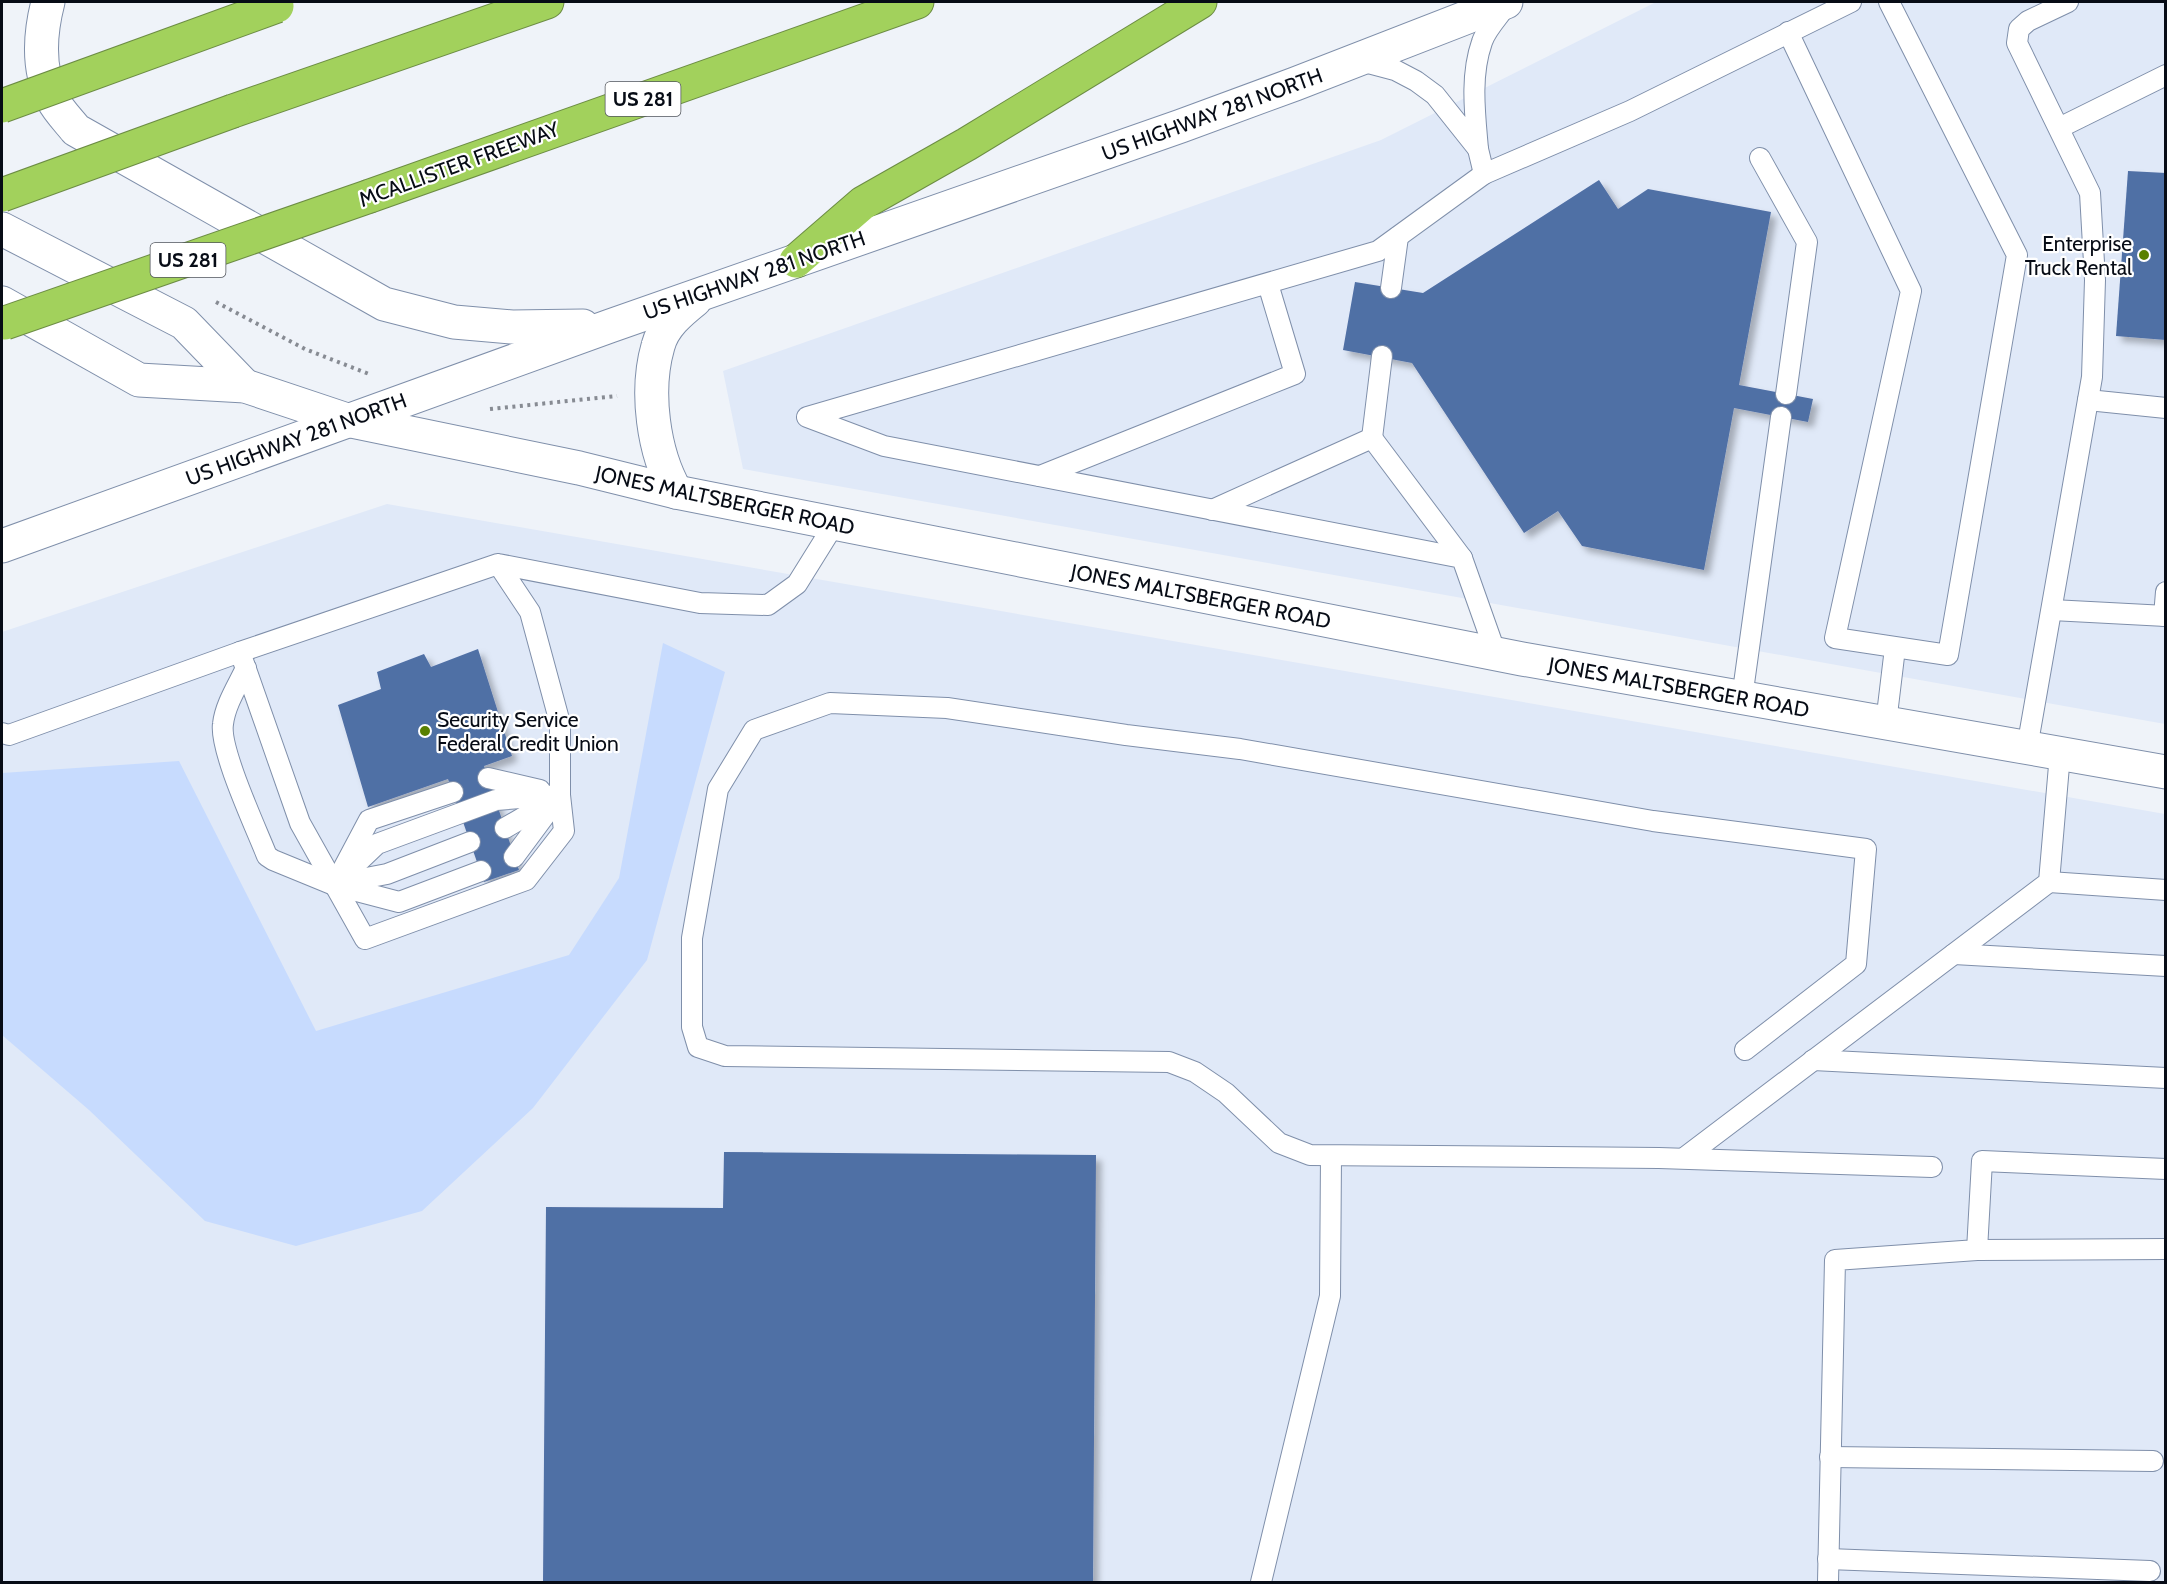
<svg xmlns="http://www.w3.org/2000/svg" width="2167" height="1584" viewBox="0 0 2167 1584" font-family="Cabin,sans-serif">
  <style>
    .built { fill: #e0e9f8 }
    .green { fill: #c7dbfe }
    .building { fill: #506fa5; filter: url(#shadow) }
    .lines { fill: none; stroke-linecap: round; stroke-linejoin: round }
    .lane-casing { stroke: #7f8faa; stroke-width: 22 }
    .secondary-casing { stroke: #7f8faa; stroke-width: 35 }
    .highway-casing { stroke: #6c8c44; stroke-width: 35 }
    .path { stroke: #878b93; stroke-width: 4; stroke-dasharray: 3 4.5; stroke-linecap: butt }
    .lane { stroke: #fff; stroke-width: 20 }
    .secondary { stroke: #fff; stroke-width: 33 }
    .highway { stroke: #a2d15c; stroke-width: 33 }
    .highway-bridge-casing { stroke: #6c8c44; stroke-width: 35; stroke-linecap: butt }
    .highway-bridge { stroke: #a2d15c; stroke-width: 33 }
    .poi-dot { fill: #598000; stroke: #fff; stroke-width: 2 }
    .labels { text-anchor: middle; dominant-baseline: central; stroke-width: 4.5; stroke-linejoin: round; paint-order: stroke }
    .shield { fill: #fff; stroke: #51555c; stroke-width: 1.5 }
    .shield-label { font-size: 20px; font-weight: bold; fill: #070c16 }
    .street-label { font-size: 21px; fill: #070c16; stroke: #fff }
    .poi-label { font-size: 21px; fill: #070c16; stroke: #fff; text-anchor: end }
  </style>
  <defs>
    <filter id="shadow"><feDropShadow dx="5.5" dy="5.5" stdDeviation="3" flood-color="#0004"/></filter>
  </defs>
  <rect width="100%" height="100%" fill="#eff3f9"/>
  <g class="built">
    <path d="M 1656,2 L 2165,2 L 2165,724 L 743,469 L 723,371 L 1381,140 Z"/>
    <path d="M 387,504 L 2165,814 L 2165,1582 L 2,1582 L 2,632 Z"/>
  </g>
  <path class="green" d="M 663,643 L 725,672 L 647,960 L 533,1108 L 422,1211 L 296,1246 L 205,1221 L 89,1110 L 2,1035 L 2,773 L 179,761 L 316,1031 L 569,955 L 619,878 Z"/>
  <g class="building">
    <path d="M 2128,171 L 2166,173 L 2166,340 L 2116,336 Z"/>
    <path d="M 1599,180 L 1618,209 L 1648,189 L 1771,212 L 1739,385 L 1813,399 L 1808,422 L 1734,408 L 1704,570 L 1582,546 L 1558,511 L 1524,533 L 1412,363 L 1343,350 L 1355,282 L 1423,293 Z"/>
    <path d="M 478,649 L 512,756 L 484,766 L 519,870 L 484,882 L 448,779 L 368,807 L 338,705 L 381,689 L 377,672 L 424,654 L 431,667 Z"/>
    <path d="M 724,1152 L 1096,1155 L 1093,1582 L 543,1582 L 546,1207 L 723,1208 Z"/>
  </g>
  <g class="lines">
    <defs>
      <g id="lane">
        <path d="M 1788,32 L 1911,291 L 1835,638 L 1948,655 L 2017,255 L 1889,2"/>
        <path d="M 1361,61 L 1395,70 L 1416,81 L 1435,95 L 1478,149 C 1475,114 1470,76 1482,42 C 1486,29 1500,15 1508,3"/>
        <path d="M 2059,128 L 2166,75"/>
        <path d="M 1478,149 L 1484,174 L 1630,111 L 1851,2"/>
        <path d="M 1760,158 L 1807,242 L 1786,394"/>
        <path d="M 1484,174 L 1378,251 L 807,417 L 884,446 L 1462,558 L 1496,654"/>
        <path d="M 1391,288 L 1398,237"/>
        <path d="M 2088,400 L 2166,408"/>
        <path d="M 1372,438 L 1382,356"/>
        <path d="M 1040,476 L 1295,374 L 1268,284"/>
        <path d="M 1212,510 L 1372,438 L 1462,558"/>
        <path d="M 498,564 L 530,612 L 560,723 L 560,795 L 564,831 L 526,880 L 365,939 L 300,823 L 240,652 L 498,564 L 700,603 L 768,605 L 797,584 L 835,523"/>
        <path d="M 2052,610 L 2166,616"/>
        <path d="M 2164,616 L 2166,592"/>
        <path d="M 246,668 C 238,685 225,705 223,724 C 219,749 256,828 267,856 L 273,860 L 334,885 L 399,902 L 481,871"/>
        <path d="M 1742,698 L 1781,417"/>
        <path d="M 1886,723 L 1895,648"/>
        <path d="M 2,733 L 9,735 L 240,652"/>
        <path d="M 2027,748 L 2092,377 L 2095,280 L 2090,193 L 2017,43 L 2019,29 L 2028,21 L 2068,2"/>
        <path d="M 488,778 L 540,790"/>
        <path d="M 505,828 L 553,800"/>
        <path d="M 514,857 L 560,795"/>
        <path d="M 343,869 L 369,820 L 453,792"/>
        <path d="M 2049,882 L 2166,890"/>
        <path d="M 340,883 L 387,874 L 470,842"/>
        <path d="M 334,885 L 377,844 L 496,800 L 560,795"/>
        <path d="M 1954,954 L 2166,966"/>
        <path d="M 1745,1050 L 1856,964 L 1866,849 L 1653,821 L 1240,749 L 1126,735 L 947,708 L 830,703 L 754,730 L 718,789 L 692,938 L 692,1027 L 698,1047 L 725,1056 L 1169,1062 L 1195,1072 L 1226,1093 L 1279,1143 L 1310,1155 L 1659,1158 L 1932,1167"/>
        <path d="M 1813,1060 L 2166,1078"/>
        <path d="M 1684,1158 L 2049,882 L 2060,754"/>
        <path d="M 1977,1250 L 2166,1249"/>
        <path d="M 1830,1457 L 2153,1461"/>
        <path d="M 1828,1559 L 2150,1571"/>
        <path d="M 1261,1582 L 1330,1296 L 1331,1156"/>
        <path d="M 1828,1582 L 1835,1260 L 1977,1250 L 1982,1161 L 2166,1169"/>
      </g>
      <g id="secondary">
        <path d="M 48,2 C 40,33 37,69 53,100 C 58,110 68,120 76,130 L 384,304 L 454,322 L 512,327 L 583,326"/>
        <path d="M 2,229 L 184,323 L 245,386"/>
        <path d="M 2,303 L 139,380 L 245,386 L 347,420 L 579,468 L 676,492 L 1522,659 L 2166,772"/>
        <path d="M 676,492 C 653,452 645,391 658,346 C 663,326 680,312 695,300"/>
        <path d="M 2,546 L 610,326 L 1181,126 L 1295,84 L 1506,2"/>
      </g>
      <g id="highway">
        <path d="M 233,111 L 547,2"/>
        <path d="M 370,196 L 917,2"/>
        <path d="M 796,261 L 863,203 L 967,144 L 1200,2"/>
      </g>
    </defs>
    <use href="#lane" class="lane-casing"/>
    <use href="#secondary" class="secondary-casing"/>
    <use href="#highway" class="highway-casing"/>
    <g class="path">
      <path d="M 216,302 L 305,349 L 369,374"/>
      <path d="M 490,409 L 617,396"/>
    </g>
    <use href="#lane" class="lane"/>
    <use href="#secondary" class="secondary"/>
    <use href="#highway" class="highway"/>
    <defs>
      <g id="highway-bridge">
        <path d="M 2,106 L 277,6"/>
        <path d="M 2,195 L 233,111"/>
        <path d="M 5,323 L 370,196"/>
      </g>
    </defs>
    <use href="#highway-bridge" class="highway-bridge-casing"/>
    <use href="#highway-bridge" class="highway-bridge"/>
  </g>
  <g class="poi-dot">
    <circle cx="2144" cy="255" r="6"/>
    <circle cx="425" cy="731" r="6"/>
  </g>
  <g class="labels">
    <g class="shield">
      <rect x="605.5" y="82" width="75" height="34" rx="4.5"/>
      <rect x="150.5" y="243" width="75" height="34" rx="4.5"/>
    </g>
    <g class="shield-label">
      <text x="643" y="99">US 281</text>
      <text x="188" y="260">US 281</text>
    </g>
    <g class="street-label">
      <text transform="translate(1212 114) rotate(-20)">US HIGHWAY 281 NORTH</text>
      <text transform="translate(459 164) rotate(-20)">MCALLISTER FREEWAY</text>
      <text transform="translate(754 275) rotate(-19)">US HIGHWAY 281 NORTH</text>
      <text transform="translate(296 439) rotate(-20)">US HIGHWAY 281 NORTH</text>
      <text transform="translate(725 500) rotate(12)">JONES MALTSBERGER ROAD</text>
      <text transform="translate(1201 596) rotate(11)">JONES MALTSBERGER ROAD</text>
      <text transform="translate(1679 687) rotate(10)">JONES MALTSBERGER ROAD</text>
    </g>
    <g class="poi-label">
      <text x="2132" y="243">Enterprise<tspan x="2132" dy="24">Truck Rental</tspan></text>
      <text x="437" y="719" text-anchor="start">Security Service<tspan x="437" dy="24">Federal Credit Union</tspan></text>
    </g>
  </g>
  <rect width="2167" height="1584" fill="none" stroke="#070c16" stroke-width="6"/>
</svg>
